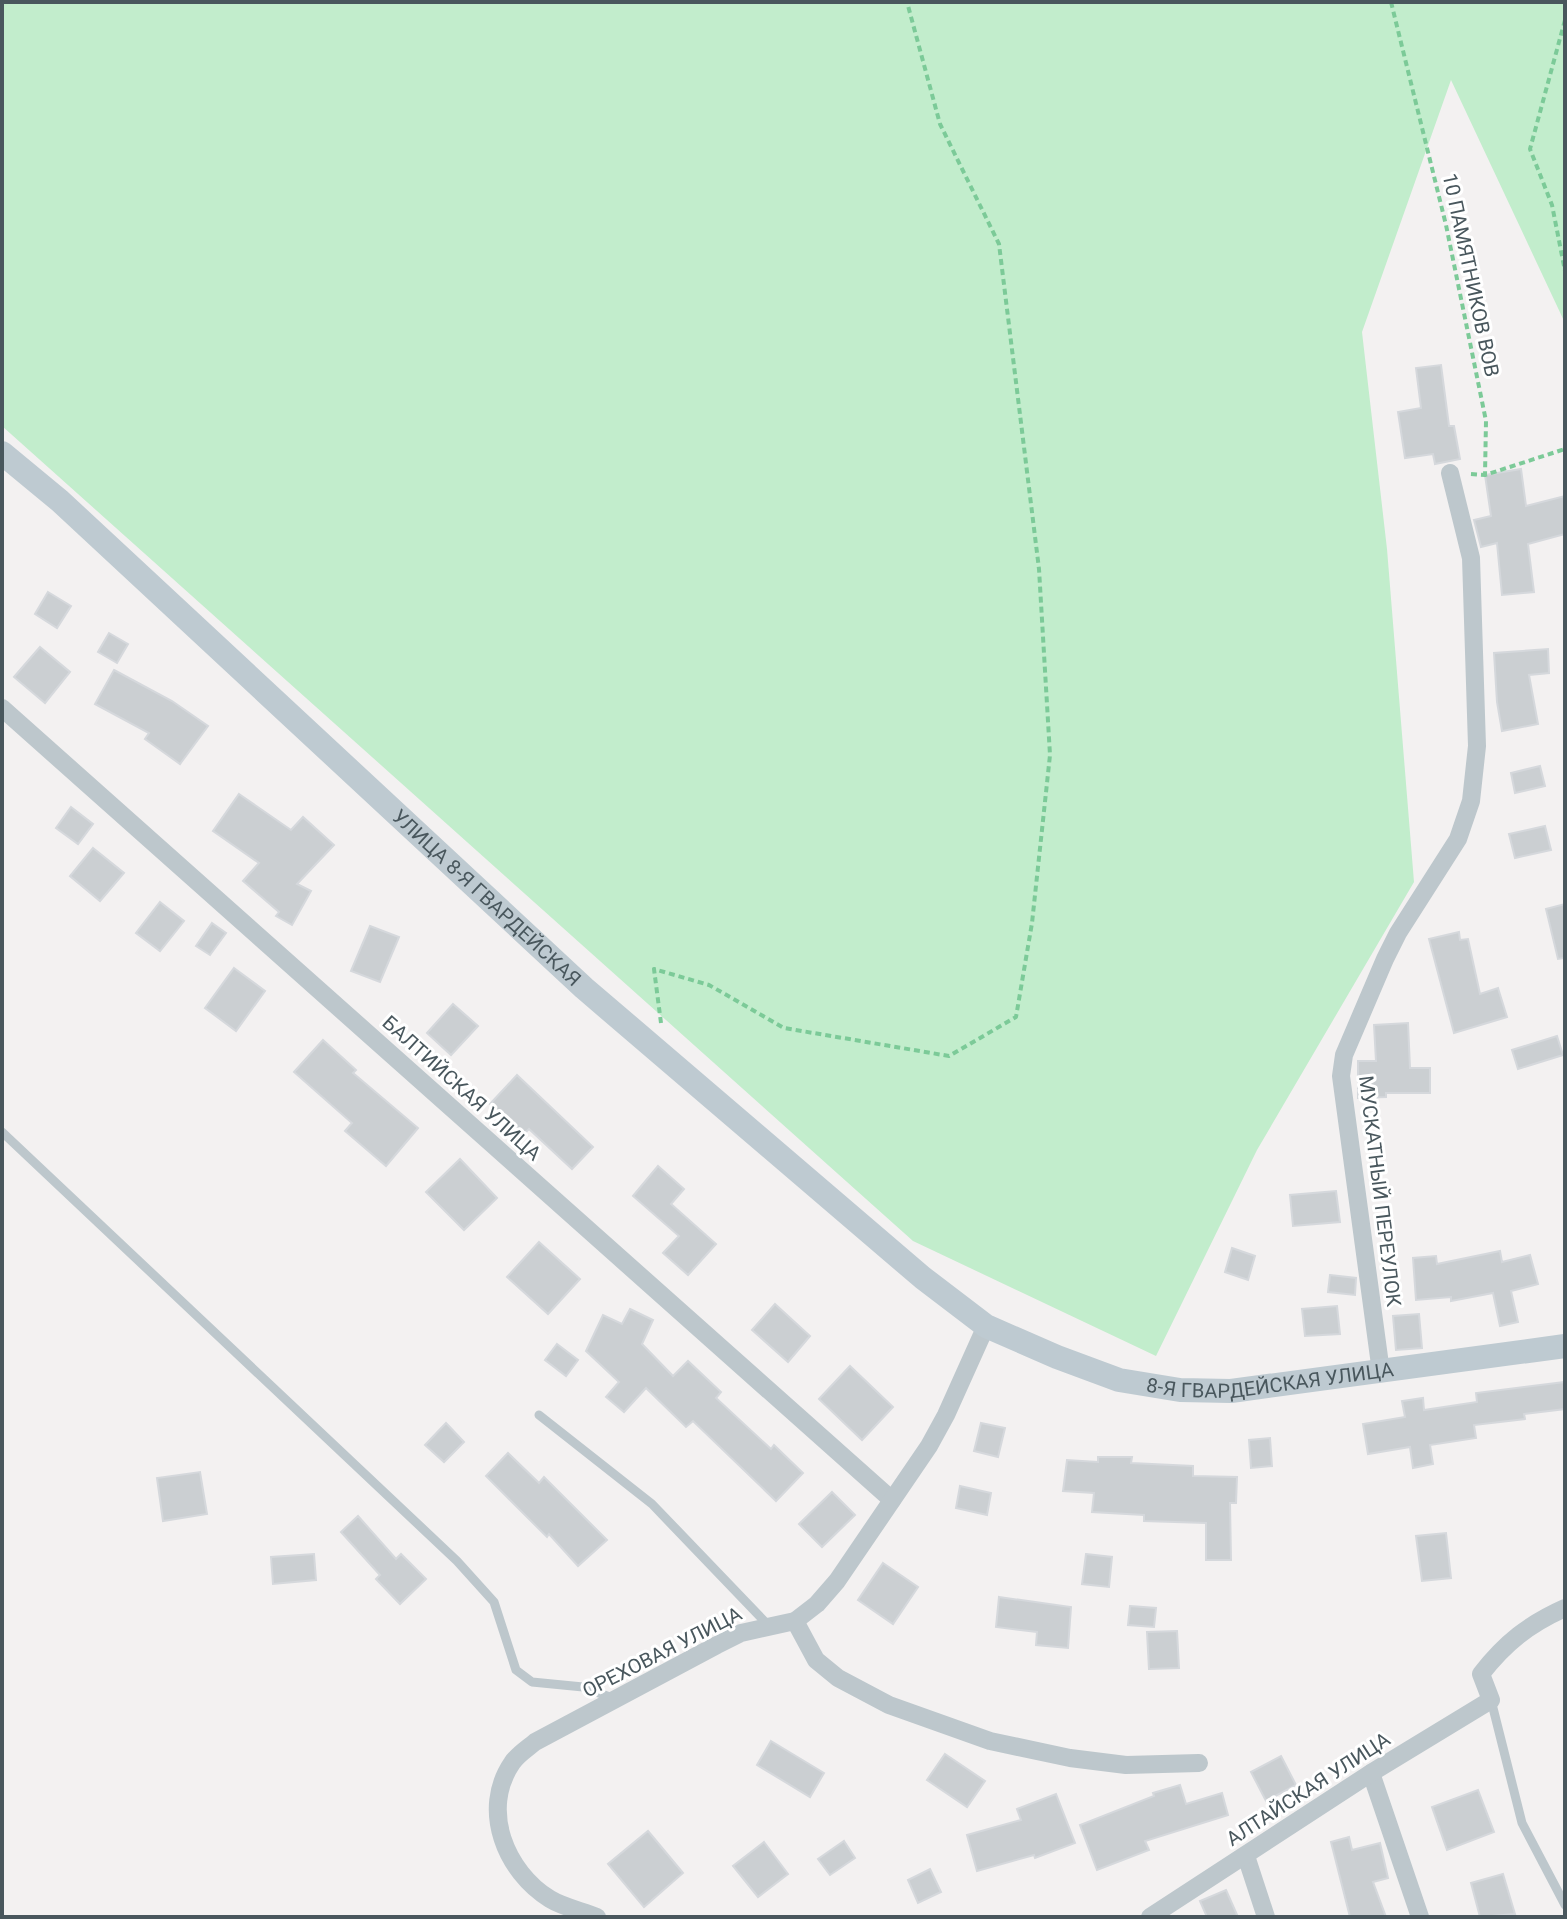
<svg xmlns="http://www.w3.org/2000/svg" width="1567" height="1919" viewBox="0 0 1567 1919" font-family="Roboto,sans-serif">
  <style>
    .green { fill: #c2edcc }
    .building { fill: #cbcfd2; stroke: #d5d8dc; stroke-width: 2 }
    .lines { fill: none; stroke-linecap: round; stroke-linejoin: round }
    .path { stroke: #7cca98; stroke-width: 4; stroke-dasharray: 6 4; stroke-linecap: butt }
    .lane { stroke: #bdc7cc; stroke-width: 9 }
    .street { stroke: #bdc7cc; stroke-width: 18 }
    .secondary { stroke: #becad1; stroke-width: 24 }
    .labels { text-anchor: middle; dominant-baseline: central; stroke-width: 6; stroke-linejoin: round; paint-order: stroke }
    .street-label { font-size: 20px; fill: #49575d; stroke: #fff }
  </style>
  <rect width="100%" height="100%" fill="#f3f1f1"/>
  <path class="green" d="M 2,2 L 1565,2 L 1565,323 L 1451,80 L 1362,332 L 1387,549 L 1414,882 L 1257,1150 L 1156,1356 L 913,1241 L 2,426 Z"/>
  <g class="building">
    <path d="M 1441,365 L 1449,426 L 1454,426 L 1460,459 L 1435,464 L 1433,454 L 1405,458 L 1398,412 L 1421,408 L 1416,368 Z"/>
    <path d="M 1521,469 L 1526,506 L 1565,496 L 1565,534 L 1528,544 L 1534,592 L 1502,595 L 1497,543 L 1481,547 L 1474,520 L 1491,516 L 1485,475 Z"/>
    <path d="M 48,592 L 71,606 L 57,628 L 35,614 Z"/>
    <path d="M 109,633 L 128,644 L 117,663 L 98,652 Z"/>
    <path d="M 40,647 L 70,672 L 45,703 L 14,677 Z"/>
    <path d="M 1548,649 L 1549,673 L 1529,675 L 1538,724 L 1502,731 L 1497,702 L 1494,653 Z"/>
    <path d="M 114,670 L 172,701 L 208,726 L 180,764 L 145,739 L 149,733 L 95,704 Z"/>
    <path d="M 1540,766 L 1545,786 L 1515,793 L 1511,773 Z"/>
    <path d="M 239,794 L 291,830 L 303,817 L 334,845 L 297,884 L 311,891 L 292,925 L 276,916 L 279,912 L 243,881 L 259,863 L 213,831 Z"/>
    <path d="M 71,807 L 93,824 L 78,844 L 56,828 Z"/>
    <path d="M 1545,826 L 1551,850 L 1515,858 L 1509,834 Z"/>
    <path d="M 93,848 L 124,873 L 100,901 L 70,876 Z"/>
    <path d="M 160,902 L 184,921 L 160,951 L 136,933 Z"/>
    <path d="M 1565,904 L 1565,958 L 1558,959 L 1546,909 Z"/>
    <path d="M 212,923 L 226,933 L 210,955 L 196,946 Z"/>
    <path d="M 370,926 L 399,937 L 380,982 L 351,971 Z"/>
    <path d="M 1459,932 L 1460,940 L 1468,939 L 1480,994 L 1498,988 L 1507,1017 L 1454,1033 L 1429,939 Z"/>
    <path d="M 234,968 L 265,991 L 236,1031 L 205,1008 Z"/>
    <path d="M 453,1004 L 478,1026 L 451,1055 L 427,1033 Z"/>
    <path d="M 1408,1023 L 1410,1068 L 1430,1068 L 1430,1093 L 1386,1093 L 1386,1097 L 1358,1098 L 1358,1061 L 1376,1061 L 1374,1025 Z"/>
    <path d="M 1557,1036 L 1563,1055 L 1518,1069 L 1512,1050 Z"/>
    <path d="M 323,1040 L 356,1070 L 353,1073 L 418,1128 L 386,1166 L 345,1131 L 352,1123 L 294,1072 Z"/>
    <path d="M 517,1075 L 593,1147 L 572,1169 L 529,1129 L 524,1134 L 490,1104 Z"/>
    <path d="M 460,1159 L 497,1198 L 464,1230 L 426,1192 Z"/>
    <path d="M 658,1166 L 684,1189 L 671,1204 L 716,1244 L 688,1275 L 663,1253 L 679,1236 L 633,1196 Z"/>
    <path d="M 1336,1191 L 1340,1222 L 1293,1226 L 1290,1195 Z"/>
    <path d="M 539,1242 L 580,1279 L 548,1314 L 507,1277 Z"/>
    <path d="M 1232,1248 L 1255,1256 L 1248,1280 L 1225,1272 Z"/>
    <path d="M 1500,1251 L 1502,1262 L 1530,1255 L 1538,1284 L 1511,1291 L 1518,1322 L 1500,1326 L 1493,1293 L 1451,1301 L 1451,1297 L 1416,1300 L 1413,1258 L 1436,1256 L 1437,1264 Z"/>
    <path d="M 1330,1275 L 1356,1278 L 1355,1295 L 1328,1292 Z"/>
    <path d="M 775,1304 L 810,1336 L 788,1362 L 752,1330 Z"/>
    <path d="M 1337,1306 L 1340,1334 L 1305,1336 L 1302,1309 Z"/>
    <path d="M 630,1309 L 653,1320 L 642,1344 L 673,1376 L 688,1361 L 721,1392 L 716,1398 L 771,1449 L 774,1445 L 803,1473 L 776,1501 L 693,1421 L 686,1427 L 646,1388 L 624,1412 L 606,1397 L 619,1382 L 586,1351 L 603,1315 L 622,1324 Z"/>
    <path d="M 1419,1314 L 1422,1348 L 1396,1350 L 1393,1316 Z"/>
    <path d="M 557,1344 L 578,1360 L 566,1376 L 545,1360 Z"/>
    <path d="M 850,1366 L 893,1407 L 862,1440 L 819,1399 Z"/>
    <path d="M 1565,1382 L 1565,1409 L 1524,1414 L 1525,1419 L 1474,1425 L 1476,1438 L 1430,1445 L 1433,1464 L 1413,1468 L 1410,1447 L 1368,1454 L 1363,1424 L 1405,1417 L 1402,1401 L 1423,1398 L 1424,1410 L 1477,1402 L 1476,1393 Z"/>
    <path d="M 446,1423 L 464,1442 L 444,1462 L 425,1445 Z"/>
    <path d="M 981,1423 L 1005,1428 L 998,1457 L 974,1451 Z"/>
    <path d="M 1270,1438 L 1272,1466 L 1251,1468 L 1249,1440 Z"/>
    <path d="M 508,1453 L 539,1483 L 544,1477 L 607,1540 L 578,1566 L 549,1534 L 547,1537 L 486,1476 Z"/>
    <path d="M 1098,1457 L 1132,1457 L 1131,1463 L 1193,1466 L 1193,1476 L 1237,1477 L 1236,1503 L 1230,1503 L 1231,1560 L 1206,1560 L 1206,1523 L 1144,1521 L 1144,1515 L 1092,1512 L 1094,1493 L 1063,1491 L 1067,1460 L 1098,1462 Z"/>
    <path d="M 200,1472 L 207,1514 L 163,1521 L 157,1478 Z"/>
    <path d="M 960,1486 L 991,1493 L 987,1515 L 956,1508 Z"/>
    <path d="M 832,1492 L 855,1515 L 822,1547 L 799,1524 Z"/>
    <path d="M 358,1516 L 396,1559 L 401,1554 L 426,1579 L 400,1604 L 376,1579 L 380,1575 L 341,1532 Z"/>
    <path d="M 1446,1533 L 1451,1578 L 1422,1581 L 1416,1536 Z"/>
    <path d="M 314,1554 L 316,1580 L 273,1584 L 271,1557 Z"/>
    <path d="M 1086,1554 L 1112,1557 L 1109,1587 L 1082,1584 Z"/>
    <path d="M 883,1563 L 918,1587 L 893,1624 L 858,1600 Z"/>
    <path d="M 999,1597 L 1071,1607 L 1068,1648 L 1036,1645 L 1037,1632 L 996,1627 Z"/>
    <path d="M 1130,1606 L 1156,1608 L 1154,1627 L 1128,1625 Z"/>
    <path d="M 1177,1631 L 1179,1668 L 1149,1669 L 1147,1632 Z"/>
    <path d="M 771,1741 L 824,1773 L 810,1797 L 757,1765 Z"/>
    <path d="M 945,1754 L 985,1781 L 967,1807 L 927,1780 Z"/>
    <path d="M 1281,1756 L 1296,1785 L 1266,1801 L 1251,1772 Z"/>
    <path d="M 1180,1785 L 1186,1804 L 1222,1793 L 1228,1815 L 1145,1841 L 1149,1850 L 1097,1870 L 1080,1825 L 1154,1796 L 1153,1793 Z"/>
    <path d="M 1478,1790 L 1494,1832 L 1447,1850 L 1432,1807 Z"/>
    <path d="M 1056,1794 L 1075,1843 L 1035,1858 L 1034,1855 L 977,1871 L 967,1835 L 1021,1820 L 1017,1809 Z"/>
    <path d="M 648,1831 L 683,1873 L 644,1907 L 608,1864 Z"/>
    <path d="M 1349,1837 L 1352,1850 L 1380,1843 L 1388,1878 L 1373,1882 L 1386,1917 L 1350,1917 L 1331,1842 Z"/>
    <path d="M 844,1841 L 855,1858 L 830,1875 L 818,1859 Z"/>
    <path d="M 764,1842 L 788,1874 L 758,1897 L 733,1866 Z"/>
    <path d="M 930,1869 L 941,1892 L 918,1903 L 908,1880 Z"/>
    <path d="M 1503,1874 L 1515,1914 L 1480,1917 L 1471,1883 Z"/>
    <path d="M 1226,1890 L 1238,1917 L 1207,1917 L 1200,1901 Z"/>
  </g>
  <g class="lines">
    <g class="path">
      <path d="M 1391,2 L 1446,225 L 1486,421 L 1485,475"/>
      <path d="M 1565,20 L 1530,149 L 1552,205 L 1565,271"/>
      <path d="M 1471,474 L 1485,475 L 1565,449"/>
      <path d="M 661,1023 L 654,969 L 709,985 L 784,1028 L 949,1056 L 1016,1017 L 1032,923 L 1050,755 L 1039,569 L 999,244 L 940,124 L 907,2"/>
    </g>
    <g class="lane">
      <path d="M 2,1132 L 457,1561 L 494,1602 L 516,1670 L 532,1682 L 583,1687 L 615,1699"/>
      <path d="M 539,1415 L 652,1504 L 769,1626"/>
      <path d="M 1491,1700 L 1522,1823 L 1565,1905"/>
    </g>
    <g class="street">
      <path d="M 2,708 L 892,1500"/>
      <path d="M 1381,1372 L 1341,1076 L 1344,1055 L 1385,959 L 1398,933 L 1458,839 L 1471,801 L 1477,746 L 1471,558 L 1450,473"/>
      <path d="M 795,1621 L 816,1660 L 838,1678 L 889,1705 L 990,1741 L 1070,1758 L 1126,1765 L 1199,1763"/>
      <path d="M 1371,1773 L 1420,1917"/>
      <path d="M 1246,1856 L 1266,1917"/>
      <path d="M 597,1917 C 582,1911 563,1907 550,1899 C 506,1872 480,1810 512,1763 C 517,1755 528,1748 535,1742 L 717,1645 L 741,1633 L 795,1621 L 817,1604 L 837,1581 L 929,1446 L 946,1415 L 986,1326"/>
      <path d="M 1150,1917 L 1371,1773 L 1491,1700 L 1481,1674 C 1505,1643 1529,1624 1565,1608"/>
    </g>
    <path class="secondary" id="s1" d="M 2,453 L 60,501 L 584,988 L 923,1278 L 986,1326 L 1057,1357 L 1119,1380 L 1180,1390 L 1231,1391 L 1565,1346"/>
  </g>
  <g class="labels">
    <g class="street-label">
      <text transform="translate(1471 275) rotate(78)">10 ПАМЯТНИКОВ ВОВ</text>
      <text stroke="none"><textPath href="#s1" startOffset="658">УЛИЦА 8-Я ГВАРДЕЙСКАЯ</textPath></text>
      <text transform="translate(462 1088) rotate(42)">БАЛТИЙСКАЯ УЛИЦА</text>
      <text transform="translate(1380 1191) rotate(83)">МУСКАТНЫЙ ПЕРЕУЛОК</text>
      <text stroke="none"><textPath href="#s1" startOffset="1612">8-Я ГВАРДЕЙСКАЯ УЛИЦА</textPath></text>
      <text transform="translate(662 1652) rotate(-27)">ОРЕХОВАЯ УЛИЦА</text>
      <text transform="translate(1308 1789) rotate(-33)">АЛТАЙСКАЯ УЛИЦА</text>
    </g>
  </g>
  <rect width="1567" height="1919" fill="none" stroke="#49575d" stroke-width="8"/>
</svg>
